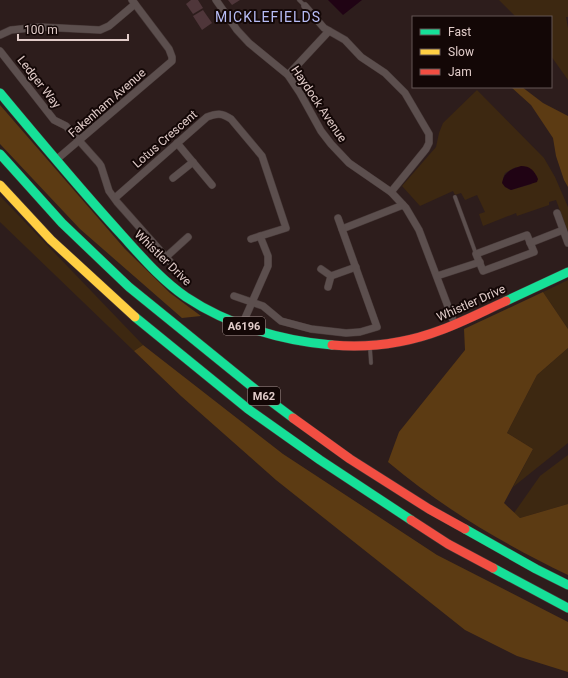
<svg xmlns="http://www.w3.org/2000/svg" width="568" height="678" viewBox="0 0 568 678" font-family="Roboto,sans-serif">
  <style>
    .green { fill: #3d2811; fill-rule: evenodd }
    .forest { fill: #5c3b13 }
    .water { fill: #200314 }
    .building { fill: #4f363a }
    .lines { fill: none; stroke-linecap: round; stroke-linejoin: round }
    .lane-casing { stroke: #463837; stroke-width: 4.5 }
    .street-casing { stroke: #463837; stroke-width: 8 }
    .fast-casing { stroke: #463837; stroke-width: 10 }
    .slow-casing { stroke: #463837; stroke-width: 10 }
    .jam-casing { stroke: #463837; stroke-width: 10 }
    .lane { stroke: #5c4f4e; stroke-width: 3.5 }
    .street { stroke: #5c4f4e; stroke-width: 7 }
    .fast { stroke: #16e098; stroke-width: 9 }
    .slow { stroke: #ffcf43; stroke-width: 9 }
    .jam { stroke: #f24e42; stroke-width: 9 }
    .labels { text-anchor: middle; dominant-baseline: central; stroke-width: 4; stroke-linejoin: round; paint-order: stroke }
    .shield { fill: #130706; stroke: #a3918e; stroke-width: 1 }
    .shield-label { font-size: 11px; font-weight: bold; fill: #e1ccc9 }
    .street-label { font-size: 12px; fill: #e1ccc9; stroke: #130706 }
    .quarter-label { font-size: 14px; letter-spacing: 1px; fill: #b7bcf5; stroke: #130706 }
  </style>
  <rect width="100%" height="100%" fill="#2d1d1c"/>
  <g class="green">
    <path d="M 499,0 L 568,0 L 568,17 L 566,17 L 568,28 L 568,80 L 551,56 L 551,17 L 516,17 Z"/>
    <path d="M 477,90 L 544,158 L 555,177 L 568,207 L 568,232 L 556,200 L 549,202 L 549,205 L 517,216 L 516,213 L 483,226 L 479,214 L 485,212 L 477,195 L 465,200 L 461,193 L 455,195 L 453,191 L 420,206 L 402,186 L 436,147 L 439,133 L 443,123 ZM 516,167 L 532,184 L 511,190 L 508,189 L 503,178 L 505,173 Z"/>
    <path d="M 0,196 L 143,345 L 134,351 L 0,222 Z"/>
    <path d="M 568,280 L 568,329 L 543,292 Z"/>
    <path d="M 568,348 L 568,443 L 513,487 L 533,449 L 507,433 L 537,375 Z"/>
    <path d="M 568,455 L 568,504 L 520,518 L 514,513 L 540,476 Z"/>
  </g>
  <g class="forest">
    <path d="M 511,87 L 522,87 L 543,103 L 568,116 L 568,187 L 564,180 L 556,156 L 553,138 L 531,105 Z"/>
    <path d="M 0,105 L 125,249 L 170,293 L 201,316 L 182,318 L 80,229 L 0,144 Z"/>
    <path d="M 543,292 L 568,329 L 568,348 L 537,375 L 507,433 L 533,449 L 504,503 L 520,518 L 568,504 L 568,575 C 505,545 441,507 388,462 L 399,432 L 465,350 L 464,329 Z"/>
    <path d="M 143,345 L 283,454 L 437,555 L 568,622 L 568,672 L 517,656 L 465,630 L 276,480 L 181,396 L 134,351 Z"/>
  </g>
  <g class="water">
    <path d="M 328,0 L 362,0 L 343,15 Z"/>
    <path d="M 521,166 C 530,166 534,170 538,179 L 537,182 L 511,190 L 505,187 L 502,183 C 504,172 511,169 521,166 Z"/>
  </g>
  <g class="building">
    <path d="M 191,0 L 198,0 L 203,8 L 193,14 L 186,4 Z"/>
    <path d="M 228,0 L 240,0 L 232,5 Z"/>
    <path d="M 203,10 L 212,23 L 202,30 L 193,16 Z"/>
  </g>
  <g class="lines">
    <defs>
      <g id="lane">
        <path d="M 299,0 L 305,6"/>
        <path d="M 455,197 L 476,254"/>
        <path d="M 370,348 L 371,363"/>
      </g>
      <g id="street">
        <path d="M 216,0 L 237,30 L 249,43 L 288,75 L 300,93 L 321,131 L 331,144 L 349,163 L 391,192 L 406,208 L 419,230 L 455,325"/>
        <path d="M 305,6 L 324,28 L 345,40 L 361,57 L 385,73 L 405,93 L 429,134 L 429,143 L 426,149 L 391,192"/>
        <path d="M 0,35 L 11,30 L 40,27 L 100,30 L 109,26 L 135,4"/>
        <path d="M 0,51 L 54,120 L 66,126 L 99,163 L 101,166 L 109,191 L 117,202 L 173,265"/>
        <path d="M 288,75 L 329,31"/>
        <path d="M 177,143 L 212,185"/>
        <path d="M 56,160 L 172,61 L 172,57 L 169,49 L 132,0"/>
        <path d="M 173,178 L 193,162"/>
        <path d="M 115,198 L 207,117 C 217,113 222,113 231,119 L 262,156 L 286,228 L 251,239"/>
        <path d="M 557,213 L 568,243"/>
        <path d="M 342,229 L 403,205"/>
        <path d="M 527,235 L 534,252 L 483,271 L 476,254 Z"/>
        <path d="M 530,243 L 563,230"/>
        <path d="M 166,257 L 188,237"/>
        <path d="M 321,269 L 331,276 L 328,287"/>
        <path d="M 331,276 L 356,267"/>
        <path d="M 437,276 L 480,262"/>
        <path d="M 234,296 L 263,306 L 281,321 L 311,329 L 346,333 L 360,332 L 377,327 L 338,218"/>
        <path d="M 242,325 L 268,266 L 268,256 L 260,236"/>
      </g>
      <g id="fast">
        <path d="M 0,93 C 40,141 79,188 121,234 C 141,256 161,280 186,297 C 228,325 282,341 332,345"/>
        <path d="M 0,154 L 62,223 L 129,287 L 261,394 L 293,418"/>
        <path d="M 506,301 L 568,272"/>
        <path d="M 135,317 L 248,409 L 320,460 L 411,520"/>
        <path d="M 465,529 L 536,569 L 568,585"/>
        <path d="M 493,568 L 568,608"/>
      </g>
      <path id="slow" d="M 0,185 L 51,240 L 135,317"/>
      <g id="jam">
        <path d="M 332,345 C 368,348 407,343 441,330 C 463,322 484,311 506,301"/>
        <path d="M 293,418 L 350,459 L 429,509 L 465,529"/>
        <path d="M 411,520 L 448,544 L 493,568"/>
      </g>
    </defs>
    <use href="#lane" class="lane-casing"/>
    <use href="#street" class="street-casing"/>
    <use href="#fast" class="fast-casing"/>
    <use href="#slow" class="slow-casing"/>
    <use href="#jam" class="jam-casing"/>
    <use href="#lane" class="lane"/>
    <use href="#street" class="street"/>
    <use href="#fast" class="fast"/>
    <use href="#slow" class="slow"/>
    <use href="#jam" class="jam"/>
  </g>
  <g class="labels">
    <g class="shield">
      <rect x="223" y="317" width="42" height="18" rx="3"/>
      <rect x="248" y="387" width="32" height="18" rx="3"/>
    </g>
    <g class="shield-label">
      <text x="244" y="326">A6196</text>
      <text x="264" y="396">M62</text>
    </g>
    <g class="street-label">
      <text transform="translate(39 82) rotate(52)">Ledger Way</text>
      <text transform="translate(107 103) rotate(-41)">Fakenham Avenue</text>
      <text transform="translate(319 104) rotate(56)">Haydock Avenue</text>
      <text transform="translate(165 139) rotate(-41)">Lotus Crescent</text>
      <text transform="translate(163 258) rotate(44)">Whistler Drive</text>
      <text transform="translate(471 303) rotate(-24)">Whistler Drive</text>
    </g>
    <g class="quarter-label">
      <text x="268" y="17">MICKLEFIELDS</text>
    </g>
  </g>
  <rect x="412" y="16" width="140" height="72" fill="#130706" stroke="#655654"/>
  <rect x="420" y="29" width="20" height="6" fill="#16e098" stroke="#655654"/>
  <text x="448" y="36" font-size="12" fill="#e1ccc9">Fast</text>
  <rect x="420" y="49" width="20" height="6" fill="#ffcf43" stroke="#655654"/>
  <text x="448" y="56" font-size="12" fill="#e1ccc9">Slow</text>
  <rect x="420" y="69" width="20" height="6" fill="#f24e42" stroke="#655654"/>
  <text x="448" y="76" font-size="12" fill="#e1ccc9">Jam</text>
  <path d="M18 34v6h110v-6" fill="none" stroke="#e1ccc9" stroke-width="2"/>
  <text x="24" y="34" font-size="12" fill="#e1ccc9" stroke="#130706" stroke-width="3" paint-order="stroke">100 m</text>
</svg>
